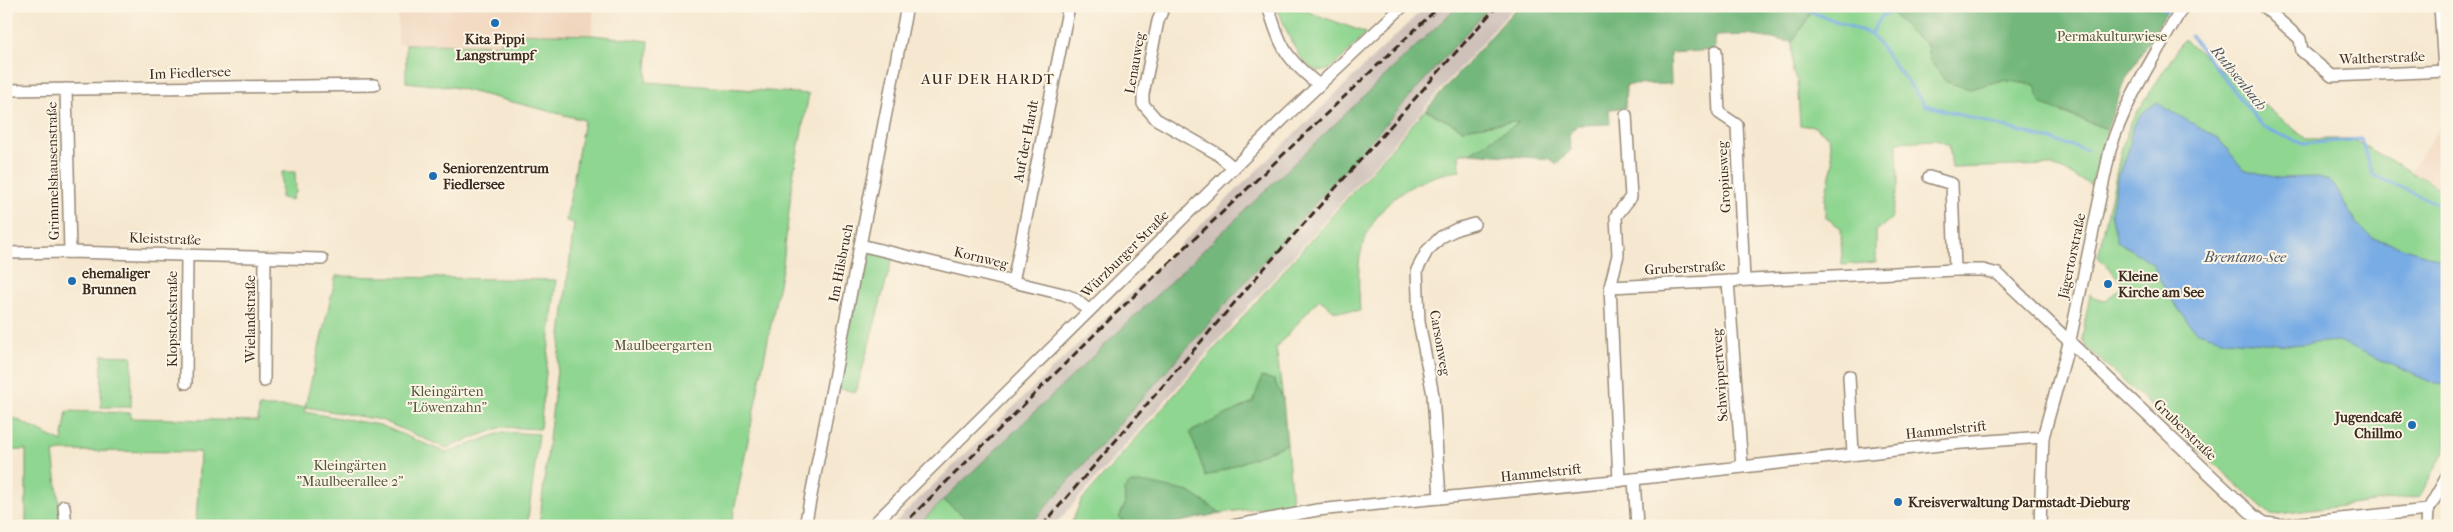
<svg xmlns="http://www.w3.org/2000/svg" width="2453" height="532" viewBox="0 0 2453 532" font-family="'IM FELL French Canon',serif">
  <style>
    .built { fill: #f1d5bd }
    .industrial { fill: #cec1ba }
    .green { fill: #8fd691; stroke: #658058 }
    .forest { fill: #73b77b; stroke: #57704c }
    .water { fill: #78ace5; stroke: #5a6b82 }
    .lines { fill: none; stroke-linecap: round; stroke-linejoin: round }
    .stream { stroke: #78ace5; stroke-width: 3 }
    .minor-casing { stroke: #988977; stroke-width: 14 }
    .minor { stroke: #fff; stroke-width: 11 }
    .tram { stroke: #3b2a1e; stroke-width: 1 }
    .rail { stroke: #3b2a1e; stroke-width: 3; stroke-dasharray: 8 4; stroke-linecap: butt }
    .poi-dot { fill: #1f6fb2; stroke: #fcf5e5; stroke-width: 2 }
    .labels { text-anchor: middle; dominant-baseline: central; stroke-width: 4; stroke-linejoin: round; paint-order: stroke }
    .park-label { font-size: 14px; fill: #50553b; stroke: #fcf5e5 }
    .poi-label { font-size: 14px; font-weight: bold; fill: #3b2a1e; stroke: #fcf5e5; text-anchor: start }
    .street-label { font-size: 14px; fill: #3b2a1e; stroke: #fcf5e5 }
    .water-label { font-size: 15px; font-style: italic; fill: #505864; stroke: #fcf5e5 }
    .neighbourhood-label { font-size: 15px; letter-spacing: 1px; fill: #3b2a1e; stroke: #fcf5e5 }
  </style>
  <rect width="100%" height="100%" fill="#fcf5e5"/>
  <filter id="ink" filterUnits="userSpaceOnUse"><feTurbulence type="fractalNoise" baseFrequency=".02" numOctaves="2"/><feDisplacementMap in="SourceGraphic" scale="10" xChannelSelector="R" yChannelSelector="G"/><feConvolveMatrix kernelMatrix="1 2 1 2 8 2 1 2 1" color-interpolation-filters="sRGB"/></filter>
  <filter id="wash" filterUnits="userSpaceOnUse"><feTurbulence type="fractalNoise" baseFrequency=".0096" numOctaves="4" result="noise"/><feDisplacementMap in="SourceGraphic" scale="20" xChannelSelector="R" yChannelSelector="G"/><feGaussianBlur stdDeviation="1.12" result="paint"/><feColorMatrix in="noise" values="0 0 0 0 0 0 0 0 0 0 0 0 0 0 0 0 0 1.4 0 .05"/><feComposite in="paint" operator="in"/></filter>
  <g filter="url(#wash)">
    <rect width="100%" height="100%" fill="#f6e8d0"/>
    <g class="built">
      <path d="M 398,6 L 594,6 L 592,35 L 503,33 L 499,45 L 398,44 Z"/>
      <path d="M 2439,128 L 2447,133 L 2447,189 L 2411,171 Z"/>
    </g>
    <g class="industrial">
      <path d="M 1426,6 L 1458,6 L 917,526 L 891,526 Z"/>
      <path d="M 1490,6 L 1515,6 L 1054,526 L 1029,526 Z"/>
    </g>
    <g class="green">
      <path d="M 1277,6 L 1293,6 L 1366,33 C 1354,44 1342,61 1329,69 C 1304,84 1283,23 1277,6 Z"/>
      <path d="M 1816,6 L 1886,6 L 1910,32 L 1927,44 L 1929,59 L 1970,89 L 2003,80 L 2035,85 L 2063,113 L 2107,129 L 2091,185 L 2063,170 L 2049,165 L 1952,168 L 1949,145 L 1936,140 L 1897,142 L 1898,184 L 1891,219 L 1876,231 L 1876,262 L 1842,265 L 1841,228 L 1825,217 L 1825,197 L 1833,163 L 1829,137 L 1815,127 L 1800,125 L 1797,80 L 1793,73 L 1792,42 Z"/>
      <path d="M 503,33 L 592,35 L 649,41 L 646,82 L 809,94 L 793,176 L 783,264 L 731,526 L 539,526 L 574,223 L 566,221 L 584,120 L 453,87 L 406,82 L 406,44 L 499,45 Z"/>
      <path d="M 2184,39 L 2306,139 L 2352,139 L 2447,192 L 2447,447 L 2420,496 L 2271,515 L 2087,348 L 2082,338 L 2090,294 L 2096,299 L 2106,301 L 2124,284 L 2098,257 L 2122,147 L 2131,122 Z"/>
      <path d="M 1425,110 L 1463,129 L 1514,121 L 1518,123 L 1470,153 L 1459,153 L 1460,171 C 1410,176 1363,212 1359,265 C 1358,280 1359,296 1360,311 L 1335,311 L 1319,299 L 1276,348 L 1283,399 L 1274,380 L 1253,402 L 1191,432 L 1206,477 L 1287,444 L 1292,503 L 1221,513 L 1189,492 L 1124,500 L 1125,505 L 1119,518 L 1129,526 L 1070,526 L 1081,501 Z"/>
      <path d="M 282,172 L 295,172 L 296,193 L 293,194 L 292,200 L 281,198 Z"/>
      <path d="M 870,251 L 893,256 L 856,392 L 837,388 L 864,257 Z"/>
      <path d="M 336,276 L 556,280 L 540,429 L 502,427 L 446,448 L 381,420 L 306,407 L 304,412 L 380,425 L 447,453 L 503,432 L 539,434 L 527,526 L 196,526 L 200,452 L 61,451 L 53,453 L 62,526 L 26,526 L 26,450 L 6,450 L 6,414 L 62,442 L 67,411 L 131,413 L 130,418 L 258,421 L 259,407 L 305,407 Z"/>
      <path d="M 102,355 L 132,356 L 131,407 L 101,407 Z"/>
      <path d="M 943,500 L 977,526 L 918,526 Z"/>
    </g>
    <g class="forest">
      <path d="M 1458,6 L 1490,6 L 1029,526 L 977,526 L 943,500 Z"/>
      <path d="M 1518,6 L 1816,6 L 1792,42 L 1748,35 L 1715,36 L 1715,50 L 1670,53 L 1671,84 L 1626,85 L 1625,108 L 1609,109 L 1610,124 L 1577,125 L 1569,135 L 1571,150 L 1556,165 L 1550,159 L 1470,153 L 1518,123 L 1515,121 L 1463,129 L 1426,110 Z"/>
      <path d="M 1886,6 L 2170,6 L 2124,82 L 2107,129 L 2040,103 L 2035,85 L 2003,80 L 1970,89 L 1946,82 L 1929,59 L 1927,44 L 1910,32 Z"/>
      <path d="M 1262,377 L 1274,380 L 1283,399 L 1287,444 L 1206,477 L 1190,432 L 1253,402 Z"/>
      <path d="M 1131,483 L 1148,483 L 1189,492 L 1221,513 L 1162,526 L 1129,526 L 1119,518 L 1125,505 L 1124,489 Z"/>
    </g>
    <path class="water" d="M 2157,103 L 2218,138 L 2243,169 L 2278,178 L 2319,177 L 2329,180 L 2335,187 L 2358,226 L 2373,238 L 2447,261 L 2447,385 L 2435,384 L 2339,341 L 2290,345 L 2225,340 L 2198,332 L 2189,324 L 2165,290 L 2152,263 L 2117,241 L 2111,213 L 2118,174 L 2120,174 C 2124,162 2128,153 2131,140 L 2129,139 C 2134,122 2141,111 2157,103 Z"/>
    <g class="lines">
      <g class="stream">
        <path d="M 1795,6 L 1871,34 L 1925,105 L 2087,150"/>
        <path d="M 2160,6 L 2167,11"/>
        <path d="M 1871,34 L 1882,16 L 1906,6"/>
        <path d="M 2191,36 L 2263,127 L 2303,144 L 2361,139 L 2373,175 L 2447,208"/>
      </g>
    </g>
  </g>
  <g filter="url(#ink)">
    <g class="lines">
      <defs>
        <g id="minor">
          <path d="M 1164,6 L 1158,21 L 1143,94 L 1143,104 L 1156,119 L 1216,153 L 1234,168"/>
          <path d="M 1268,6 C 1281,47 1284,57 1319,85"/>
          <path d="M 2263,6 L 2300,39 L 2302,51 L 2332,76 L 2447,71"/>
          <path d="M 2440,6 L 2444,71"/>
          <path d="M 1716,51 L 1719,113 L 1737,125 L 1744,280"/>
          <path d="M 66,89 L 70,252"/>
          <path d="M 6,90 L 374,85"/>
          <path d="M 1929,177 L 1952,184 L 1955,270"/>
          <path d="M 860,245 L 1063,294 L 1074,298 L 1089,311"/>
          <path d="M 6,253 L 70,252 L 322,259"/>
          <path d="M 1728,281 L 1742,467"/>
          <path d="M 1013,282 L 1069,6"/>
          <path d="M 1610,287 L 1955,270 L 1983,270 L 1998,274 L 2254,516 L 2265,523 L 2281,525 L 2428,510"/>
          <path d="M 1849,376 L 1853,454"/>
          <path d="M 264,381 L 265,258"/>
          <path d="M 186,383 L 187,255"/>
          <path d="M 1634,479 L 1637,526"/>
          <path d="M 1619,481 L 1610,287 L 1618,255 L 1616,216 L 1631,197 L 1626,115"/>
          <path d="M 1440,498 L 1433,395 L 1419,322 L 1417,270 L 1427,251 L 1441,237 L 1457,229 L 1474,224"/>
          <path d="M 64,506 L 66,526"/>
          <path d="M 805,526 L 907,6"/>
          <path d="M 872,526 L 1282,120 L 1403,6"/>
          <path d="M 1233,526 L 1317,510 L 1634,479 L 1949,444 L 2043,437"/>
          <path d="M 2040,526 L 2043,437 L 2070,340 L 2110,150 C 2125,99 2157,53 2183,6"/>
          <path d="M 2427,526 L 2428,510 L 2447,477"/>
        </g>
      </defs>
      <use href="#minor" class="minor-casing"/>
      <use href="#minor" class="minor"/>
      <path class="tram" d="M 2445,526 L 2447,519"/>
      <g class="rail">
        <path d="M 902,526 L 1115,314 L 1440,6"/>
        <path d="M 1042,526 L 1261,272 L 1497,6"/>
      </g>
    </g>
  </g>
  <g class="poi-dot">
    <circle cx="495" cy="23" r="5"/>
    <circle cx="433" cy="176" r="5"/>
    <circle cx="72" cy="281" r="5"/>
    <circle cx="2108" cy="284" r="5"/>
    <circle cx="2412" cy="425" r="5"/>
    <circle cx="1898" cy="502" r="5"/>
  </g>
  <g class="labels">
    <g class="park-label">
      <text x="2112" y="36">Permakulturwiese</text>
      <text x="663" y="345">Maulbeergarten</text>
      <text x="447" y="391">Kleingärten<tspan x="447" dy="16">"Löwenzahn"</tspan></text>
      <text x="350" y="465">Kleingärten<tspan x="350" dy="16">"Maulbeerallee 2"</tspan></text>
    </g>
    <g class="poi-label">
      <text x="495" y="39" text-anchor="middle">Kita Pippi<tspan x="495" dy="16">Langstrumpf</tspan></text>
      <text x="443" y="168">Seniorenzentrum<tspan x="443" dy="16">Fiedlersee</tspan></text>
      <text x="82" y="273">ehemaliger<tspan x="82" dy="16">Brunnen</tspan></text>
      <text x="2118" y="276">Kleine<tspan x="2118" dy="16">Kirche am See</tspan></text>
      <text x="2402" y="417" text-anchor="end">Jugendcafé<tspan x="2402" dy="16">Chillmo</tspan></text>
      <text x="1908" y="502">Kreisverwaltung Darmstadt-Dieburg</text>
    </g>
    <g class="street-label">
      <text transform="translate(2382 58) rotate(-2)">Waltherstraße</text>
      <text transform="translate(1135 63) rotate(-80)">Lenauweg</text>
      <text transform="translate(190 73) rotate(-2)">Im Fiedlersee</text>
      <text transform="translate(1026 141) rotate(-79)">Auf der Hardt</text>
      <text transform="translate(53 171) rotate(-91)">Grimmelshausenstraße</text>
      <text transform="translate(1724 177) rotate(-93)">Gropiusweg</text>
      <text transform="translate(165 239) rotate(2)">Kleiststraße</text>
      <text transform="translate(1125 254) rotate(-45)">Würzburger Straße</text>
      <text transform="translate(2072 256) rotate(-78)">Jägertorstraße</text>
      <text transform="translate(981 258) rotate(14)">Kornweg</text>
      <text transform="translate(841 263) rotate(-79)">Im Hilsbruch</text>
      <text transform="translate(1685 268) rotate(-3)">Gruberstraße</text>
      <text transform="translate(172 319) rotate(-90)">Klopstockstraße</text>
      <text transform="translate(250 319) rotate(-90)">Wielandstraße</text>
      <text transform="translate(1440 343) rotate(80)">Carsonweg</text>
      <text transform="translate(1720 375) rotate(-94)">Schwippertweg</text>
      <text transform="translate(1946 430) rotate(-6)">Hammelstrift</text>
      <text transform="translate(2185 430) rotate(44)">Gruberstraße</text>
      <text transform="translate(1541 473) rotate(-6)">Hammelstrift</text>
    </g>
    <g class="water-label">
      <text transform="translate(2239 78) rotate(51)">Ruthsenbach</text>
      <text x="2245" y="257">Brentano-See</text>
    </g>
    <g class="neighbourhood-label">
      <text x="988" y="79">AUF DER HARDT</text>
    </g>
  </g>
  <rect width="2453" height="532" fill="none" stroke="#fcf5e5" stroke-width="25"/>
</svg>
